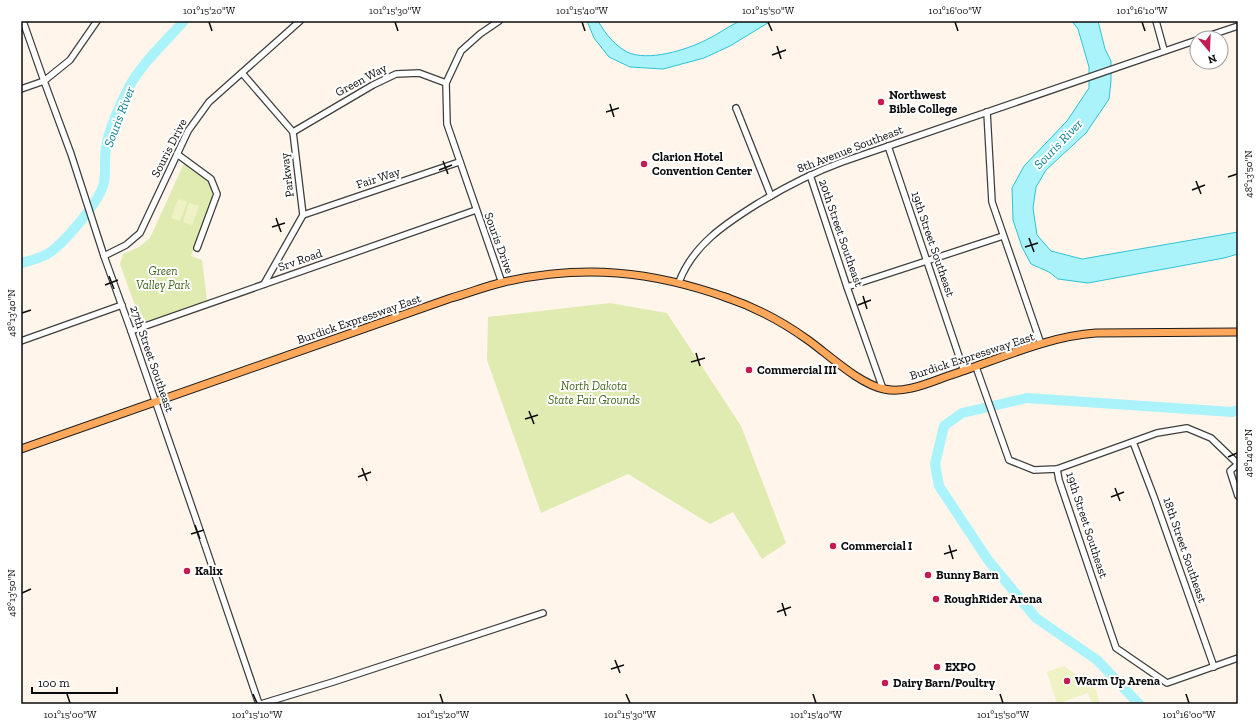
<svg xmlns="http://www.w3.org/2000/svg" width="1259" height="725" viewBox="0 0 1259 725" font-family="'Zilla Slab',serif">
  <style>
    .green { fill: #e0ebb1 }
    .pitch { fill: #eff2c4 }
    .water { fill: #abf3fa; stroke: #2dc3d5 }
    .lines { fill: none; stroke-linecap: round; stroke-linejoin: round }
    .river { stroke: #abf3fa; stroke-width: 10 }
    .minor-casing { stroke: #3e3e3e; stroke-width: 8 }
    .major-casing { stroke: #1c1c1c; stroke-width: 9 }
    .minor { stroke: #fff; stroke-width: 5.5 }
    .major { stroke: #ffa75a; stroke-width: 7 }
    .ticks { fill: none; stroke: #0b0b0b; stroke-width: 1.5 }
    .poi-dot { fill: #c31c54; stroke: #fff; stroke-width: 1.5 }
    .labels { text-anchor: middle; dominant-baseline: central; stroke-width: 4; stroke-linejoin: round; paint-order: stroke }
    .street-label { font-size: 12px; fill: #0b0b0b; stroke: #fff }
    .poi-label { font-size: 12px; font-weight: bold; fill: #0b0b0b; stroke: #fff; text-anchor: start }
    .park-label { font-size: 12px; font-style: italic; fill: #3f6619; stroke: #fff }
    .water-label { font-size: 13px; font-style: italic; fill: #0e8295; stroke: #fff }
    .neatline { fill: none; stroke: #0b0b0b; stroke-width: 1.5 }
    .ticks-label { font-size: 10px; text-anchor: middle; fill: #0b0b0b }
  </style>
  <rect width="100%" height="100%" fill="#fff5ea"/>
  <g class="green">
    <path d="M 185,161 L 210,179 L 215,194 L 191,256 L 202,260 L 207,301 L 142,325 L 120,264 L 123,254 L 139,247 L 150,238 Z"/>
    <path d="M 610,303 L 667,313 L 741,426 L 786,543 L 762,559 L 733,512 L 710,524 L 628,474 L 541,513 L 487,360 L 488,317 Z"/>
  </g>
  <g class="pitch">
    <path d="M 178,199 L 187,202 L 180,221 L 171,218 Z"/>
    <path d="M 189,203 L 199,206 L 192,225 L 183,222 Z"/>
    <path d="M 1064,666 L 1096,690 L 1100,704 L 1092,704 L 1088,693 L 1057,704 L 1047,672 Z"/>
  </g>
  <g class="water">
    <path d="M 587,21 L 598,21 C 605,33 614,45 627,52 C 648,62 686,50 706,40 C 717,35 727,27 738,22 C 744,19 763,21 771,21 L 730,46 L 704,58 L 663,69 L 630,67 L 609,57 L 594,38 Z"/>
    <path d="M 1072,21 L 1098,21 L 1105,49 L 1111,61 L 1111,81 L 1109,99 L 1086,133 L 1046,170 L 1036,187 L 1033,208 L 1037,235 L 1051,251 L 1082,259 L 1238,232 L 1238,254 L 1224,258 L 1088,283 L 1058,279 L 1049,272 L 1031,264 L 1022,247 L 1013,220 L 1012,188 L 1024,166 L 1067,121 L 1089,88 L 1089,67 L 1078,29 Z"/>
  </g>
  <g class="lines">
    <g class="river">
      <path d="M 21,263 C 30,261 41,258 49,253 C 65,242 101,200 104,182 C 106,171 104,159 106,148 C 108,131 120,104 128,89 C 140,65 166,41 184,21"/>
      <path d="M 1139,704 L 1097,660 L 1036,618 L 988,560 L 939,486 L 935,464 L 944,426 L 962,413 L 1027,398 L 1232,412 L 1238,410"/>
    </g>
    <defs>
      <g id="minor">
        <path d="M 23,21 L 44,81 L 71,154 L 104,256 L 131,331 L 195,516 L 259,704"/>
        <path d="M 499,21 L 480,34 L 461,51 L 446,83 L 447,124 L 502,283"/>
        <path d="M 1156,21 L 1164,50"/>
        <path d="M 1202,38 L 1238,26"/>
        <path d="M 242,73 L 293,132 L 303,215 L 264,284"/>
        <path d="M 21,89 L 44,81 L 70,60 L 97,21"/>
        <path d="M 736,108 L 771,196"/>
        <path d="M 987,112 L 992,202 L 1041,344"/>
        <path d="M 293,132 L 373,85 L 396,74 L 419,73 L 446,83"/>
        <path d="M 888,146 L 964,371"/>
        <path d="M 177,154 L 211,179 L 217,194 L 197,248"/>
        <path d="M 810,175 L 847,287 L 883,389"/>
        <path d="M 303,215 L 459,162"/>
        <path d="M 104,256 L 126,245 L 140,233 L 188,131 L 209,102 L 300,21"/>
        <path d="M 679,282 C 693,245 725,224 757,204 C 785,187 812,173 842,162 L 1197,40"/>
        <path d="M 847,287 L 1003,236"/>
        <path d="M 131,331 L 476,210"/>
        <path d="M 21,341 L 122,305"/>
        <path d="M 976,367 L 1009,460 L 1034,470 L 1057,469 L 1157,433 L 1187,428 L 1211,438 L 1238,464"/>
        <path d="M 1133,442 L 1154,497 L 1214,667"/>
        <path d="M 1238,464 L 1230,471 L 1238,496"/>
        <path d="M 1057,469 L 1059,480 L 1116,648 L 1167,683 L 1238,658"/>
        <path d="M 261,704 L 333,682 L 543,613"/>
      </g>
      <g id="major">
        <path d="M 725,297 C 755,307 783,322 808,340 C 829,355 859,384 884,389 C 906,394 930,382 951,375 C 997,360 1048,336 1096,333 L 1238,332"/>
        <path d="M 21,449 L 451,298 C 469,293 486,286 504,282 C 584,264 652,271 728,298"/>
      </g>
    </defs>
    <use href="#minor" class="minor-casing"/>
    <use href="#major" class="major-casing"/>
    <use href="#minor" class="minor"/>
    <use href="#major" class="major"/>
  </g>
  <path class="ticks" d="M 209,22 L 212,31M 395,22 L 398,31M 582,22 L 585,31M 768,22 L 772,31M 955,22 L 958,31M 1142,22 L 1145,31M 777,46 L 781,59M 772,55 L 786,50M 610,104 L 614,117M 606,112 L 619,108M 443,161 L 448,174M 439,170 L 452,165M 1228,177 L 1237,174M 1196,181 L 1201,194M 1192,190 L 1205,185M 276,218 L 281,232M 272,227 L 285,223M 1029,238 L 1034,252M 1025,247 L 1038,243M 109,276 L 114,289M 105,285 L 118,280M 863,296 L 867,309M 858,305 L 871,300M 22,313 L 31,310M 696,353 L 700,366M 691,362 L 705,358M 529,411 L 534,424M 525,419 L 538,415M 1228,457 L 1237,453M 362,468 L 367,481M 358,477 L 371,472M 1115,488 L 1120,501M 1111,497 L 1124,492M 195,525 L 200,539M 191,534 L 204,530M 949,545 L 953,559M 944,554 L 957,550M 22,593 L 31,589M 782,603 L 786,616M 777,612 L 791,607M 615,660 L 620,673M 611,669 L 624,665M 67,694 L 70,703M 253,694 L 257,703M 440,694 L 443,703M 626,694 L 630,703M 813,694 L 816,703M 1000,694 L 1003,703M 1186,694 L 1189,703"/>
  <g class="poi-dot">
    <circle cx="881" cy="102" r="4"/>
    <circle cx="644" cy="164" r="4"/>
    <circle cx="749" cy="370" r="4"/>
    <circle cx="833" cy="546" r="4"/>
    <circle cx="187" cy="571" r="4"/>
    <circle cx="928" cy="575" r="4"/>
    <circle cx="936" cy="599" r="4"/>
    <circle cx="937" cy="667" r="4"/>
    <circle cx="1067" cy="681" r="4"/>
    <circle cx="885" cy="683" r="4"/>
  </g>
  <g class="labels">
    <g class="street-label">
      <text transform="translate(361 80) rotate(-28)">Green Way</text>
      <text transform="translate(169 148) rotate(-63)">Souris Drive</text>
      <text transform="translate(850 149) rotate(-21)">8th Avenue Southeast</text>
      <text transform="translate(287 175) rotate(-97)">Parkway</text>
      <text transform="translate(378 178) rotate(-18)">Fair Way</text>
      <text transform="translate(841 233) rotate(71)">20th Street Southeast</text>
      <text transform="translate(499 243) rotate(70)">Souris Drive</text>
      <text transform="translate(933 244) rotate(71)">19th Street Southeast</text>
      <text transform="translate(300 260) rotate(-19)">Srv Road</text>
      <text transform="translate(359 319) rotate(-19)">Burdick Expressway East</text>
      <text transform="translate(972 356) rotate(-18)">Burdick Expressway East</text>
      <text transform="translate(152 359) rotate(71)">27th Street Southeast</text>
      <text transform="translate(1087 525) rotate(72)">19th Street Southeast</text>
      <text transform="translate(1185 550) rotate(71)">18th Street Southeast</text>
    </g>
    <g class="poi-label">
      <text x="889" y="95">Northwest<tspan x="889" dy="14">Bible College</tspan></text>
      <text x="652" y="157">Clarion Hotel<tspan x="652" dy="14">Convention Center</tspan></text>
      <text x="757" y="370">Commercial III</text>
      <text x="841" y="546">Commercial I</text>
      <text x="195" y="571">Kalix</text>
      <text x="936" y="575">Bunny Barn</text>
      <text x="944" y="599">RoughRider Arena</text>
      <text x="945" y="667">EXPO</text>
      <text x="1075" y="681">Warm Up Arena</text>
      <text x="893" y="683">Dairy Barn/Poultry</text>
    </g>
    <g class="park-label">
      <text x="163" y="271">Green<tspan x="163" dy="14">Valley Park</tspan></text>
      <text x="594" y="386">North Dakota<tspan x="594" dy="14">State Fair Grounds</tspan></text>
    </g>
    <g class="water-label">
      <text transform="translate(119 117) rotate(-69)">Souris River</text>
      <text transform="translate(1058 144) rotate(-46)">Souris River</text>
    </g>
  </g>
  <rect width="1259" height="725" fill="none" stroke="#ffffff" stroke-width="44"/>
  <g transform="translate(1209 50) rotate(161)"><circle r="19" fill="#ffffff" stroke="#9d9d9d"/>
  <path d="M0-3L7 15L0 10L-7 15Z" fill="#c31c54"/>
  <text y="-6" font-size="11" font-weight="bold" text-anchor="middle" fill="#0b0b0b">N</text>
  </g>
  <path d="M32 687v6h85v-6" fill="none" stroke="#0b0b0b" stroke-width="2"/>
  <text x="38" y="687" font-size="12" fill="#0b0b0b" stroke="#ffffff" stroke-width="3" paint-order="stroke">100 m</text>
  <rect x="22" y="22" width="1215" height="681" class="neatline"/>
  <g class="ticks-label">
    <text x="209" y="14">101°15'20"W</text>
    <text x="395" y="14">101°15'30"W</text>
    <text x="582" y="14">101°15'40"W</text>
    <text x="768" y="14">101°15'50"W</text>
    <text x="955" y="14">101°16'00"W</text>
    <text x="1142" y="14">101°16'10"W</text>
    <text transform="translate(1248 174) rotate(-90)" y="4">48°13'50"N</text>
    <text transform="translate(11 313) rotate(-90)" y="4">48°13'40"N</text>
    <text transform="translate(1248 453) rotate(-90)" y="4">48°14'00"N</text>
    <text transform="translate(11 593) rotate(-90)" y="4">48°13'50"N</text>
    <text x="70" y="718">101°15'00"W</text>
    <text x="257" y="718">101°15'10"W</text>
    <text x="443" y="718">101°15'20"W</text>
    <text x="630" y="718">101°15'30"W</text>
    <text x="816" y="718">101°15'40"W</text>
    <text x="1003" y="718">101°15'50"W</text>
    <text x="1189" y="718">101°16'00"W</text>
  </g>
</svg>
